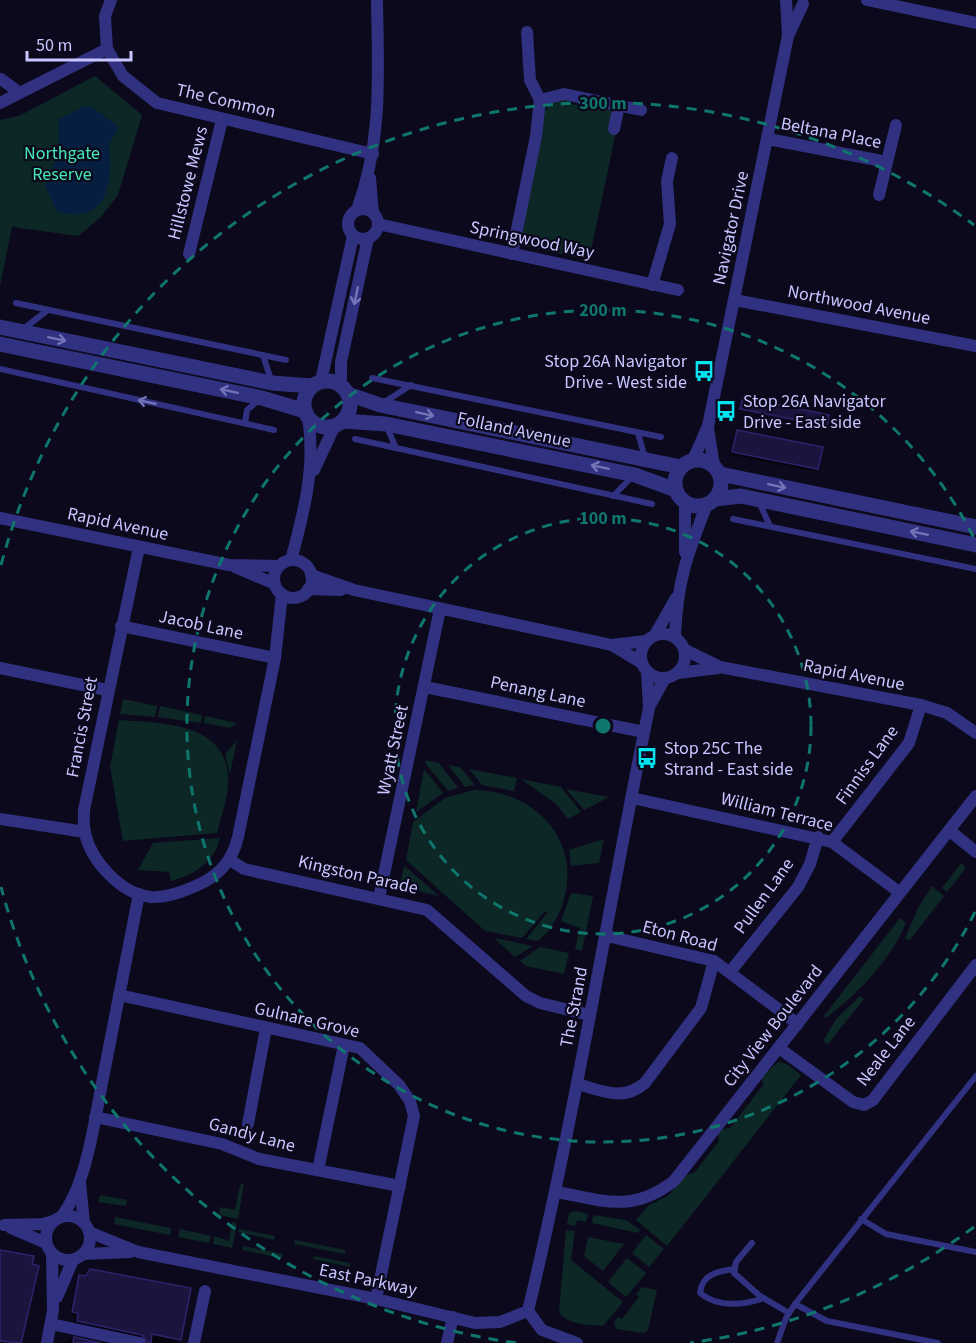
<svg xmlns="http://www.w3.org/2000/svg" width="976" height="1343" viewBox="0 0 976 1343" font-family="'Source Sans 3',sans-serif">
  <style>
    .green { fill: #0c2725 }
    .water { fill: #061e3f }
    .shadow { fill: #0007 }
    .building { fill: #1a143f; stroke: #2e246d; stroke-width: 1.5 }
    .lines { fill: none; stroke-linecap: round; stroke-linejoin: round }
    .service { stroke: #303180; stroke-width: 6 }
    .minor { stroke: #303180; stroke-width: 12 }
    .tertiary { stroke: #303180; stroke-width: 15 }
    .oneway { stroke: #7474b9 }
    .ring { fill: none; stroke: #0f766e; stroke-width: 3; stroke-dasharray: 10 8 }
    .labels { text-anchor: middle; dominant-baseline: central; stroke-width: 4.5; stroke-linejoin: round; paint-order: stroke }
    .street-label { font-size: 18px; fill: #c8c5ff; stroke: #0c091d }
    .park-label { font-size: 18px; fill: #47e9b7; stroke: #0c091d }
    .poi-label { font-size: 18px; fill: #c8c5ff; stroke: #0c091d; text-anchor: start }
    .centre { fill: #0f766e; stroke: #0c091d; stroke-width: 3 }
    .ring-label { font-size: 18px; text-anchor: middle; font-weight: bold; fill: #0f766e; stroke: #0c091d; stroke-width: 4.5; stroke-linejoin: round; paint-order: stroke }
  </style>
  <rect width="100%" height="100%" fill="#0c091d"/>
  <g class="green">
    <path d="M 95,76 L 142,115 L 118,195 L 100,218 L 78,236 L 12,227 L 0,286 L 0,120 L 19,116 Z"/>
    <path d="M 567,98 L 571,104 L 597,107 L 601,105 L 610,109 L 616,132 L 589,260 L 525,246 L 520,231 L 544,111 L 550,104 Z"/>
    <path d="M 123,699 L 157,706 L 155,717 L 120,714 Z"/>
    <path d="M 160,706 L 202,715 L 201,723 L 158,717 Z"/>
    <path d="M 205,716 L 237,723 L 230,728 L 204,723 Z"/>
    <path d="M 119,720 C 161,723 230,722 228,782 C 228,798 221,817 217,833 L 123,841 L 110,767 Z"/>
    <path d="M 237,740 L 230,774 L 225,754 Z"/>
    <path d="M 426,760 L 439,763 L 458,788 L 448,791 L 425,763 Z"/>
    <path d="M 448,765 L 460,767 L 475,785 L 465,787 Z"/>
    <path d="M 424,769 L 443,793 L 416,812 Z"/>
    <path d="M 469,769 L 517,778 L 514,791 L 482,785 Z"/>
    <path d="M 521,779 L 561,787 L 581,812 L 568,819 L 556,804 Z"/>
    <path d="M 566,789 L 609,797 L 584,810 Z"/>
    <path d="M 473,790 C 532,790 581,837 564,899 C 560,915 551,931 538,941 L 526,939 L 548,912 L 544,912 L 522,938 L 485,931 L 406,860 L 413,822 L 445,798 Z"/>
    <path d="M 220,838 C 214,863 194,875 171,881 L 169,872 L 138,870 L 153,843 Z"/>
    <path d="M 604,839 L 599,863 L 571,866 L 569,850 Z"/>
    <path d="M 961,863 L 966,868 L 947,892 L 942,888 Z"/>
    <path d="M 404,866 L 406,867 L 439,896 L 407,888 L 401,880 Z"/>
    <path d="M 932,886 L 944,896 L 909,941 L 905,938 L 918,908 Z"/>
    <path d="M 571,893 L 593,896 L 582,951 L 575,949 L 580,928 L 561,921 Z"/>
    <path d="M 900,918 L 906,923 C 890,961 858,993 826,1018 L 824,1016 Z"/>
    <path d="M 494,938 L 533,946 L 515,957 Z"/>
    <path d="M 540,947 L 569,953 L 564,974 L 526,966 L 520,961 Z"/>
    <path d="M 860,996 L 864,999 L 828,1044 L 823,1041 L 836,1019 Z"/>
    <path d="M 778,1062 L 787,1064 L 801,1075 L 667,1246 L 636,1220 L 648,1206 L 669,1195 L 687,1174 L 694,1173 L 719,1141 L 718,1134 L 722,1129 L 730,1128 L 763,1085 L 762,1077 Z"/>
    <path d="M 244,1183 L 238,1219 L 219,1215 L 220,1207 L 235,1210 L 240,1185 Z"/>
    <path d="M 100,1195 L 127,1200 L 126,1206 L 98,1202 Z"/>
    <path d="M 578,1211 L 588,1214 L 586,1222 L 577,1220 L 575,1226 L 567,1224 L 569,1213 Z"/>
    <path d="M 593,1215 L 626,1220 L 640,1230 L 638,1233 L 592,1223 Z"/>
    <path d="M 115,1217 L 171,1228 L 170,1235 L 114,1224 Z"/>
    <path d="M 232,1222 L 237,1223 L 232,1248 L 213,1244 L 214,1236 L 229,1241 Z"/>
    <path d="M 180,1229 L 211,1236 L 209,1243 L 178,1237 Z"/>
    <path d="M 239,1229 L 275,1236 L 274,1240 L 238,1232 Z"/>
    <path d="M 566,1230 L 575,1231 L 571,1260 L 623,1302 L 603,1326 C 589,1325 567,1325 559,1312 Z"/>
    <path d="M 646,1235 L 664,1249 L 649,1267 L 632,1253 Z"/>
    <path d="M 588,1237 L 624,1244 L 603,1271 L 584,1256 Z"/>
    <path d="M 295,1240 L 345,1250 L 345,1254 L 294,1244 Z"/>
    <path d="M 243,1246 L 283,1254 L 282,1258 L 242,1250 Z"/>
    <path d="M 314,1256 L 350,1263 L 350,1267 L 313,1259 Z"/>
    <path d="M 627,1258 L 646,1273 L 626,1297 L 608,1282 Z"/>
    <path d="M 642,1287 L 657,1290 L 648,1330 L 644,1333 L 616,1329 L 614,1322 L 618,1317 L 622,1319 L 639,1297 L 636,1294 Z"/>
  </g>
  <path class="water" d="M 83,107 L 92,107 L 119,127 C 116,132 112,138 110,144 C 108,151 111,160 110,168 C 108,204 95,221 57,212 L 45,186 L 59,152 L 59,119 Z"/>
  <g class="shadow">
    <path d="M 743,399 L 826,425 L 740,410 Z"/>
    <path d="M 737,431 L 817,468 L 813,471 L 730,455 L 734,435 Z"/>
    <path d="M 0,1253 L 23,1322 L 20,1343 L 0,1343 Z"/>
    <path d="M 80,1277 L 180,1339 L 175,1343 L 142,1343 L 74,1324 L 75,1316 L 70,1315 L 76,1280 Z"/>
    <path d="M 69,1338 L 93,1343 L 65,1343 Z"/>
  </g>
  <g class="building">
    <path d="M 743,397 L 829,415 L 827,426 L 740,409 Z"/>
    <path d="M 737,430 L 823,447 L 818,469 L 732,452 Z"/>
    <path d="M 0,1250 L 34,1256 L 32,1264 L 39,1266 L 21,1343 L 0,1341 Z"/>
    <path d="M 90,1269 L 191,1288 L 181,1340 L 152,1334 L 151,1343 L 148,1343 L 142,1335 L 77,1321 L 78,1313 L 72,1312 L 79,1275 L 86,1276 Z"/>
    <path d="M 74,1337 L 100,1343 L 73,1343 Z"/>
  </g>
  <g class="lines">
    <g class="service">
      <path d="M 16,303 L 286,360"/>
      <path d="M 23,329 L 48,310"/>
      <path d="M 263,355 L 271,380"/>
      <path d="M 0,369 L 274,430"/>
      <path d="M 372,378 L 661,437"/>
      <path d="M 383,403 L 411,385"/>
      <path d="M 245,423 L 247,410 L 259,400"/>
      <path d="M 387,427 L 396,448"/>
      <path d="M 638,433 L 645,458"/>
      <path d="M 355,439 L 652,504"/>
      <path d="M 613,496 L 632,477"/>
      <path d="M 759,502 L 770,526"/>
      <path d="M 733,519 L 976,569"/>
      <path d="M 861,1219 L 886,1234 L 976,1252"/>
      <path d="M 752,1243 L 736,1262 L 734,1273 L 760,1296 L 789,1313"/>
      <path d="M 735,1269 C 718,1271 702,1274 700,1293 C 718,1308 743,1305 764,1298"/>
      <path d="M 795,1304 L 827,1321 L 938,1343"/>
      <path d="M 777,1343 L 786,1318 L 795,1304 L 976,1076"/>
    </g>
    <g class="minor">
      <path d="M 111,0 L 105,16 L 107,49 L 123,76 L 157,103 L 373,154"/>
      <path d="M 786,0 L 788,34"/>
      <path d="M 867,0 L 976,23"/>
      <path d="M 527,32 L 530,80 L 540,100"/>
      <path d="M 1,79 L 20,93"/>
      <path d="M 0,103 L 107,49"/>
      <path d="M 614,129 L 619,105"/>
      <path d="M 768,139 L 887,162"/>
      <path d="M 370,178 L 373,213"/>
      <path d="M 879,195 L 896,125"/>
      <circle cx="363" cy="224" r="15"/>
      <path d="M 357,210 C 383,138 378,75 377,0"/>
      <path d="M 378,224 L 678,290"/>
      <path d="M 189,254 L 222,120"/>
      <path d="M 512,254 L 536,136 L 540,100 L 564,94 L 641,110"/>
      <path d="M 652,285 L 670,224 L 667,181 L 672,158"/>
      <path d="M 735,300 L 976,346"/>
      <path d="M 321,381 L 353,236"/>
      <path d="M 341,386 L 341,362 L 368,238"/>
      <path d="M 708,428 L 714,466"/>
      <path d="M 693,460 L 708,426 L 788,36 L 803,4"/>
      <path d="M 314,470 L 335,425"/>
      <path d="M 685,502 L 685,552"/>
      <path d="M 0,518 L 229,565 L 279,566"/>
      <path d="M 139,547 L 84,810 C 84,818 83,826 85,833 C 91,861 121,894 151,897 C 164,898 179,893 191,888 C 215,879 232,864 238,837 L 275,658 L 282,594"/>
      <path d="M 291,560 C 304,512 316,467 308,417"/>
      <circle cx="293" cy="579" r="19"/>
      <path d="M 235,567 L 275,584"/>
      <path d="M 311,575 L 354,590 L 612,645 L 646,641"/>
      <path d="M 308,589 L 341,590"/>
      <path d="M 121,626 L 275,658"/>
      <circle cx="663" cy="656" r="22"/>
      <path d="M 655,635 L 676,598"/>
      <path d="M 675,637 C 677,582 687,555 707,504"/>
      <path d="M 612,645 L 642,663"/>
      <path d="M 685,650 L 720,667 L 921,705 L 947,713 L 976,733"/>
      <path d="M 0,668 L 107,690"/>
      <path d="M 678,673 L 718,668"/>
      <path d="M 425,687 L 644,732"/>
      <path d="M 649,707 L 665,678"/>
      <path d="M 632,798 L 832,842 L 899,892"/>
      <path d="M 0,819 L 85,832"/>
      <path d="M 950,831 L 976,852"/>
      <path d="M 832,842 L 909,743 L 921,705"/>
      <path d="M 230,860 L 244,869 L 427,910 L 526,996 L 540,1003 L 590,1015"/>
      <path d="M 379,898 L 440,609"/>
      <path d="M 607,936 L 714,961 L 798,1024"/>
      <path d="M 730,972 L 798,887 L 810,864 L 818,837"/>
      <path d="M 119,995 L 360,1048 L 399,1085 L 410,1101 L 414,1116 L 376,1299"/>
      <path d="M 779,1048 L 853,1102 L 864,1105 L 873,1100 L 976,965"/>
      <path d="M 577,1084 C 604,1091 622,1102 645,1083 L 701,1008 L 714,961"/>
      <path d="M 95,1117 L 222,1144 L 259,1159 L 400,1186"/>
      <path d="M 248,1124 L 266,1028"/>
      <path d="M 318,1170 L 344,1045"/>
      <path d="M 80,1183 L 84,1223"/>
      <path d="M 557,1192 C 604,1201 633,1213 674,1181 L 976,796"/>
      <circle cx="68" cy="1238" r="22"/>
      <path d="M 61,1217 C 88,1183 95,1115 104,1073 C 115,1014 127,954 139,894"/>
      <path d="M 4,1225 L 43,1224 L 53,1221"/>
      <path d="M 11,1228 L 46,1243"/>
      <path d="M 89,1232 L 138,1252 L 376,1299 L 475,1323 L 500,1322 L 528,1311 L 542,1330 L 577,1343"/>
      <path d="M 84,1254 L 130,1252"/>
      <path d="M 57,1297 L 73,1260"/>
      <path d="M 528,1311 C 576,1111 608,909 649,708 L 647,672"/>
      <path d="M 51,1324 L 140,1343"/>
      <path d="M 47,1343 L 53,1310 L 52,1255"/>
      <path d="M 194,1343 L 205,1291"/>
      <path d="M 447,1343 L 453,1317"/>
    </g>
    <g class="tertiary">
      <path d="M 0,327 L 272,383 L 312,386"/>
      <path d="M 0,344 L 262,398 L 305,411"/>
      <circle cx="327" cy="404" r="23"/>
      <path d="M 348,394 L 380,405 L 681,467"/>
      <path d="M 343,421 L 386,424 L 635,475 L 676,490"/>
      <circle cx="698" cy="483" r="23"/>
      <path d="M 720,474 L 976,527"/>
      <path d="M 715,499 L 741,496 L 976,545"/>
    </g>
  </g>
  <defs><path id="oneway-shaft" d="M-6 0H5M1.5-3L5.5 0L1.5 3" fill="none" stroke-width="1.6" stroke-linecap="round" stroke-linejoin="round" transform="scale(1.5)"/></defs>
  <g class="oneway">
    <use href="#oneway-shaft" transform="translate(356 296) rotate(102)"/>
    <use href="#oneway-shaft" transform="translate(57 339) rotate(12)"/>
    <use href="#oneway-shaft" transform="translate(229 391) rotate(-168)"/>
    <use href="#oneway-shaft" transform="translate(147 402) rotate(-168)"/>
    <use href="#oneway-shaft" transform="translate(425 414) rotate(12)"/>
    <use href="#oneway-shaft" transform="translate(600 467) rotate(-168)"/>
    <use href="#oneway-shaft" transform="translate(777 486) rotate(12)"/>
    <use href="#oneway-shaft" transform="translate(919 533) rotate(-168)"/>
  </g>
  <g class="ring">
    <circle cx="603" cy="726" r="208"/>
    <path d="M975 912A416 416 0 1 1 975 540"/>
    <path d="M974 1227A623 623 0 0 1 690 1343M516 1343A623 623 0 0 1 1 887M1 565A623 623 0 0 1 974 225"/>
  </g>
  <defs>
    <symbol id="bus-bare" viewBox="-9 -9 18 18"><path d="M-5-6H5V4H4V6H2V4H-2V6H-4V4H-5ZM-3.5-4V0h7V-4ZM-3.5 1.2v1.5H-2V1.2ZM2 1.2v1.5H3.5V1.2Z" fill="#00e5f0" stroke="#0c091d" stroke-width="2.5" paint-order="stroke"/></symbol>
  </defs>
  <g fill-rule="evenodd">
    <use href="#bus-bare" x="689" y="356" width="30" height="30"/>
    <use href="#bus-bare" x="711" y="396" width="30" height="30"/>
    <use href="#bus-bare" x="632" y="743" width="30" height="30"/>
  </g>
  <g class="labels">
    <g class="street-label">
      <text transform="translate(226 101) rotate(13)">The Common</text>
      <text transform="translate(831 133) rotate(11)">Beltana Place</text>
      <text transform="translate(188 183) rotate(-76)">Hillstowe Mews</text>
      <text transform="translate(731 228) rotate(-78)">Navigator Drive</text>
      <text transform="translate(532 240) rotate(12)">Springwood Way</text>
      <text transform="translate(859 305) rotate(11)">Northwood Avenue</text>
      <text transform="translate(514 430) rotate(12)">Folland Avenue</text>
      <text transform="translate(118 524) rotate(12)">Rapid Avenue</text>
      <text transform="translate(201 625) rotate(12)">Jacob Lane</text>
      <text transform="translate(854 675) rotate(11)">Rapid Avenue</text>
      <text transform="translate(538 692) rotate(12)">Penang Lane</text>
      <text transform="translate(82 727) rotate(-79)">Francis Street</text>
      <text transform="translate(393 750) rotate(-78)">Wyatt Street</text>
      <text transform="translate(867 765) rotate(-54)">Finniss Lane</text>
      <text transform="translate(777 812) rotate(14)">William Terrace</text>
      <text transform="translate(358 875) rotate(13)">Kingston Parade</text>
      <text transform="translate(764 896) rotate(-54)">Pullen Lane</text>
      <text transform="translate(680 936) rotate(15)">Eton Road</text>
      <text transform="translate(574 1007) rotate(-79)">The Strand</text>
      <text transform="translate(307 1020) rotate(13)">Gulnare Grove</text>
      <text transform="translate(773 1026) rotate(-52)">City View Boulevard</text>
      <text transform="translate(886 1051) rotate(-52)">Neale Lane</text>
      <text transform="translate(252 1135) rotate(15)">Gandy Lane</text>
      <text transform="translate(368 1280) rotate(12)">East Parkway</text>
    </g>
    <g class="park-label">
      <text x="62" y="153">Northgate<tspan x="62" dy="21">Reserve</tspan></text>
    </g>
    <g class="poi-label">
      <text x="687" y="361" text-anchor="end">Stop 26A Navigator<tspan x="687" dy="21">Drive - West side</tspan></text>
      <text x="743" y="401">Stop 26A Navigator<tspan x="743" dy="21">Drive - East side</tspan></text>
      <text x="664" y="748">Stop 25C The<tspan x="664" dy="21">Strand - East side</tspan></text>
    </g>
  </g>
  <circle cx="603" cy="726" r="9" class="centre"/>
  <g class="ring-label">
    <text x="603" y="109">300 m</text>
    <text x="603" y="316">200 m</text>
    <text x="603" y="524">100 m</text>
  </g>
  <path d="M27 51v9h104v-9" fill="none" stroke="#c8c5ff" stroke-width="3"/>
  <text x="36" y="51" font-size="18" fill="#c8c5ff" stroke="#0c091d" stroke-width="4.5" paint-order="stroke">50 m</text>
</svg>
